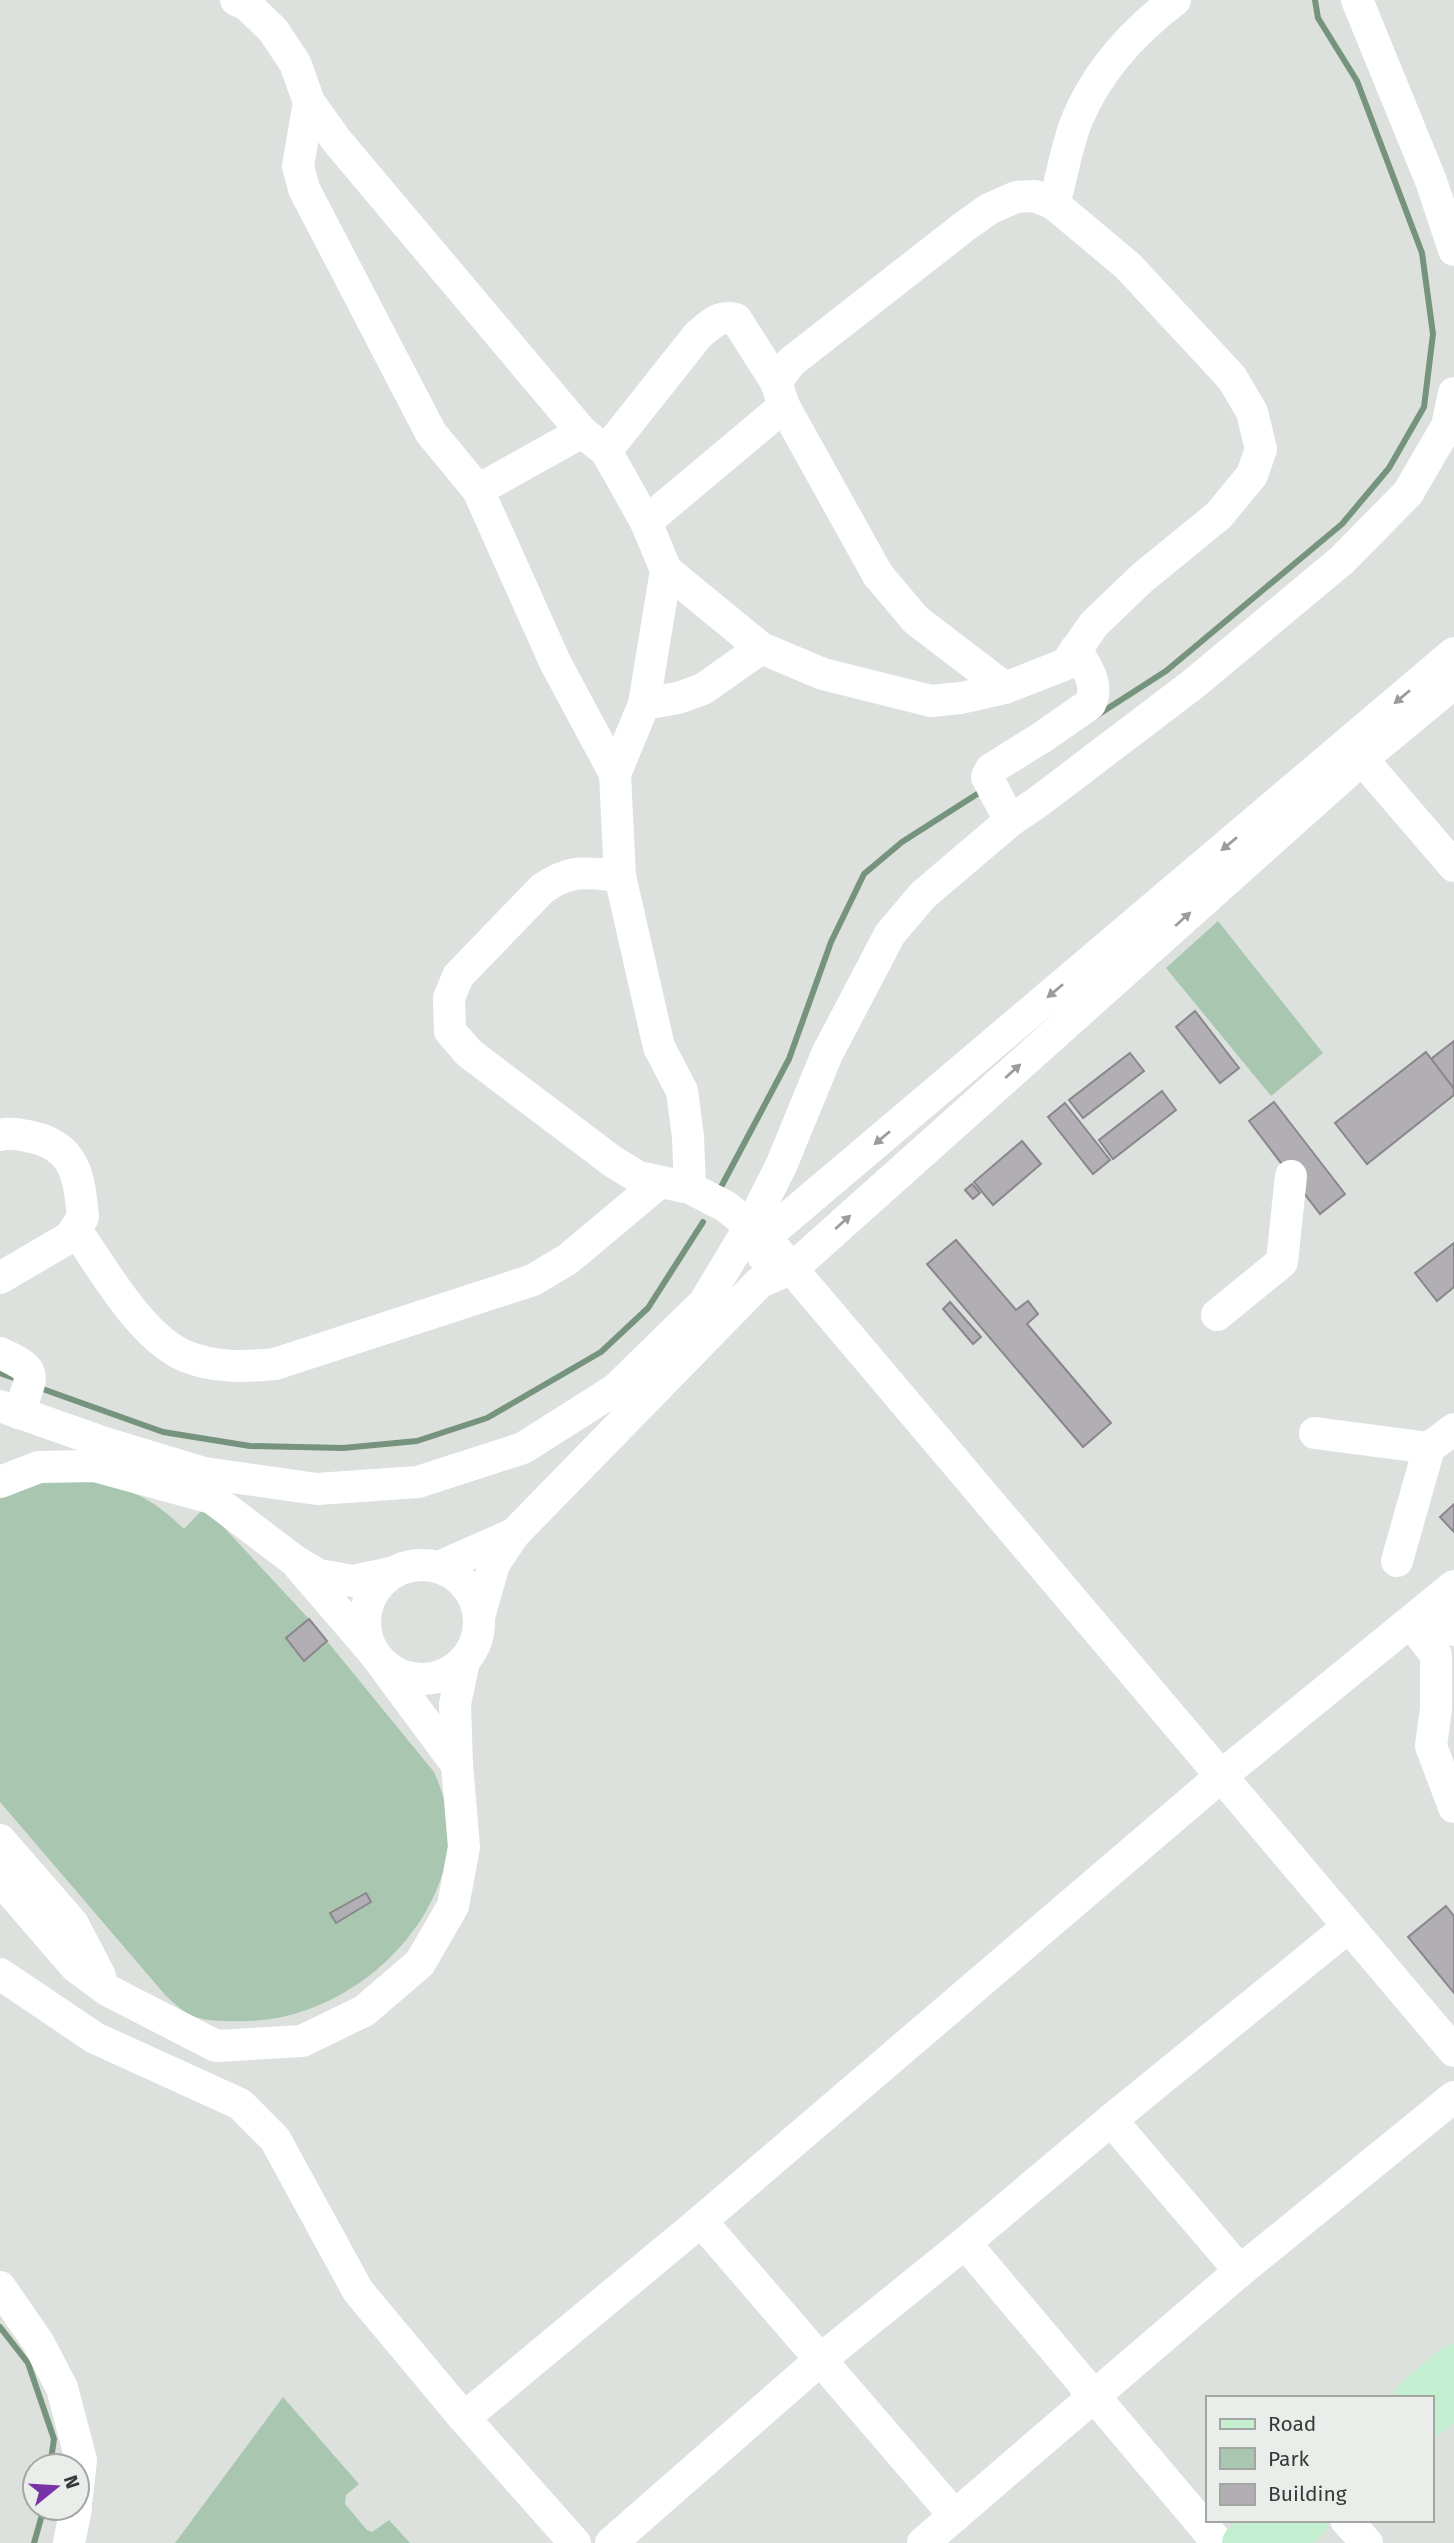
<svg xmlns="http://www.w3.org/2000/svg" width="1454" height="2543" viewBox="0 0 1454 2543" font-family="'Fira Sans',sans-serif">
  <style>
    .green { fill: #a9c7b0 }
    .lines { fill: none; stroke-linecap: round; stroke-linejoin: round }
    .stream { stroke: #76937d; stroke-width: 6 }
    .building { fill: #b1afb4; stroke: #89878b; stroke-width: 2 }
    .minor { stroke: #fff; stroke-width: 32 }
    .major { stroke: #c3eecf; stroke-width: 38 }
    .oneway { fill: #9c9c9c }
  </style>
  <rect width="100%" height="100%" fill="#dde1de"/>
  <g class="green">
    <path d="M 1218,921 L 1323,1053 L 1271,1096 L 1166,968 Z"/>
    <path d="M 88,1479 C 134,1492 149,1495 184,1529 L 205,1507 L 309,1619 L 434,1772 C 444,1795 452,1820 449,1844 C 437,1942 336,2024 239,2021 C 223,2021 201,2022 187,2013 C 180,2009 173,2002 166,1996 L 0,1802 L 0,1492 L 15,1484 Z"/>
    <path d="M 283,2397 L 359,2484 L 346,2495 L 345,2504 L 367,2530 L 372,2532 L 389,2520 L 410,2543 L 175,2543 Z"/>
  </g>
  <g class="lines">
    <g class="stream">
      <path d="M 1096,716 L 1166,671 L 1342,524 L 1389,468 L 1424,407 L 1433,334 L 1422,253 L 1357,81 L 1318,18 L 1315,0"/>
      <path d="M 721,1187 L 789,1059 L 831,942 L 864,874 L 902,842 L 985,789"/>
      <path d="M 0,1373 L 17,1379"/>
      <path d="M 37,1387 L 163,1432 L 250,1446 L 343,1448 L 417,1441 L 487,1418 L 601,1352 L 648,1308 L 703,1222"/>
      <path d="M 0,2327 L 28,2363 L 54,2439 L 50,2466"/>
      <path d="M 34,2543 L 44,2508"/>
    </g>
  </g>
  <g class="building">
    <path d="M 1195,1011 L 1239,1068 L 1220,1083 L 1176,1027 Z"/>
    <path d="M 1454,1041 L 1454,1089 L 1431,1059 Z"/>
    <path d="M 1426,1052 L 1454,1089 L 1454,1095 L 1367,1164 L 1335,1123 Z"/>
    <path d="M 1130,1053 L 1144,1071 L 1083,1118 L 1069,1100 Z"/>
    <path d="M 1162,1091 L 1176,1110 L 1113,1159 L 1099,1140 Z"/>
    <path d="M 1274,1102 L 1345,1194 L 1320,1214 L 1249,1121 Z"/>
    <path d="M 1065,1103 L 1110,1160 L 1093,1174 L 1048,1117 Z"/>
    <path d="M 1022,1141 L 1041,1164 L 993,1205 L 974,1182 Z"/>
    <path d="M 972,1184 L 980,1193 L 973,1199 L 965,1190 Z"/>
    <path d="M 956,1240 L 1016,1310 L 1028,1301 L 1038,1314 L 1027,1324 L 1111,1423 L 1083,1447 L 927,1264 Z"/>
    <path d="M 1454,1243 L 1454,1287 L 1437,1301 L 1415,1273 Z"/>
    <path d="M 950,1302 L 981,1337 L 973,1344 L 943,1309 Z"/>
    <path d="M 1454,1504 L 1454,1532 L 1440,1517 Z"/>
    <path d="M 309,1619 L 327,1641 L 304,1661 L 286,1638 Z"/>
    <path d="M 366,1893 L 371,1902 L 336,1923 L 330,1913 Z"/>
    <path d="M 1446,1906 L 1454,1916 L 1454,1993 L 1408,1937 Z"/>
  </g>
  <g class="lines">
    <g class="minor">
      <path d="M 236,0 L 247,5 L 273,30 L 295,63 L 309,102 L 337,141 L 582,432 L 606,451 L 646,522 L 666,570"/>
      <path d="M 1357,0 L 1431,181 L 1454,250"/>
      <path d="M 309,102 L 298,166 L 304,189 L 431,433 L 478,490 L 555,662 L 615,774"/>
      <path d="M 1054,204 C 1062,177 1066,147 1077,120 C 1097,71 1133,32 1175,0"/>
      <path d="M 606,451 L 698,335 C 711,324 719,315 736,319 L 776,382"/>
      <path d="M 478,490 L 582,432"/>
      <path d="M 646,522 L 784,406"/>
      <path d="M 644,704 L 678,698 L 703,689 L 761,648"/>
      <path d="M 1362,759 L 1454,866"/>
      <path d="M 1010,821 L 987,777 L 991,769 L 1041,738 L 1090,704 C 1100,684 1086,667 1076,649"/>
      <path d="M 620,876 C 587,873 571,868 542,889 L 458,976 L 449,998 L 450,1031 L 469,1053 L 612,1161 L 638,1177 L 690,1188 L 725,1206 L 765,1237 L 1454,2051"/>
      <path d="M 0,1135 C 11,1132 22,1135 32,1137 C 77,1147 79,1179 83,1217 L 70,1237 L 0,1278"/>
      <path d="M 690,1188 L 688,1137 L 682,1091 L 659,1047 L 620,876 L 615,774 L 644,704 L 666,570 L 761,648 L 823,674 L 931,701 L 961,698 L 1005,688 L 1066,664 L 1094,624 L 1142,578 L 1219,515 L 1252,475 L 1261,449 L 1252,412 L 1232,378 L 1128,266 L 1054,204 L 1035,196 L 1016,197 L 989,209 L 965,226 L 791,362 L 776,382 L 784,406 L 878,575 L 916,620 L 1005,688"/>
      <path d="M 76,1230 C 103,1269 141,1337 185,1356 C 214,1368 245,1367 275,1364 L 533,1280 L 568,1259 L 660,1182"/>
      <path d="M 763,1256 L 765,1237 L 1454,653"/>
      <path d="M 1217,1315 L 1282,1262 L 1291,1176"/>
      <path d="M 0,1353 C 42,1372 31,1375 19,1413"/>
      <path d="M 0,1406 L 105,1443 L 204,1473 L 317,1489 L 418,1482 L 523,1448 L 616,1389 L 704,1303 L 751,1225 L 781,1166 L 827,1054 L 890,934 L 923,895 L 1010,821 L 1038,802 L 1192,685 L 1342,560 L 1408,493 L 1447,426 L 1454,393"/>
      <path d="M 1315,1433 L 1429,1448 L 1454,1429"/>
      <path d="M 0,1482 L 39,1467 L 95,1466 L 212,1498 L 295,1561 L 319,1575 L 353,1581 L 391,1573"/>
      <path d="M 1397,1561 L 1429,1448"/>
      <circle cx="422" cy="1622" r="57"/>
      <path d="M 300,1567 L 374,1653 L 457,1765"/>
      <path d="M 439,1567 L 514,1534"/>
      <path d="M 1432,1605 L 1454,1630"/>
      <path d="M 479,1617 L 494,1564 L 514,1534 L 760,1282 L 793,1268 L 1362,759 L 1454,683"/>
      <path d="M 1411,1623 L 1436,1655 L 1436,1709 L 1431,1746 L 1454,1807"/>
      <path d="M 0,1840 L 73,1924 L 100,1976"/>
      <path d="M 0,1879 L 76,1967 L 107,1990 L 216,2046 L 302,2041 L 364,2011 L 420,1963 L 453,1906 L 464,1847 L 457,1765 L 455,1704 L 464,1661"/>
      <path d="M 0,1974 L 95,2038 L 240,2104 L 275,2139 L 358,2291 L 464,2418 L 575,2543"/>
      <path d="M 1111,2120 L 1240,2271"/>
      <path d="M 701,2221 L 955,2516"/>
      <path d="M 965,2243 L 1218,2543"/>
      <path d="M 0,2287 L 38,2342 L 62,2388 L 81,2460 L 77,2497"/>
      <path d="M 464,2418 L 701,2221 L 1220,1777 L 1454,1586"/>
      <path d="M 1346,2520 L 1367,2543"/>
      <path d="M 69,2543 L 76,2508"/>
      <path d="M 611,2543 L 820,2360 L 965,2243 L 1111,2120 L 1348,1927"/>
      <path d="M 923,2543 L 1240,2271 L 1454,2097"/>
    </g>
    <g class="major">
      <path d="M 1412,2398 L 1454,2363"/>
      <path d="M 1431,2417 L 1454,2398"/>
      <path d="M 1241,2543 L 1268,2520"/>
      <path d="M 1283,2543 L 1310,2520"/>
    </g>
  </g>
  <defs><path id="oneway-solid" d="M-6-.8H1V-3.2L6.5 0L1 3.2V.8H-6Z" transform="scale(1.75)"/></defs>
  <g class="oneway">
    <use href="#oneway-solid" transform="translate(1402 697) rotate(140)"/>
    <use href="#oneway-solid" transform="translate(1229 844) rotate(140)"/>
    <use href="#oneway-solid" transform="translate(1183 919) rotate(-42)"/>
    <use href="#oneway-solid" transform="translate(1055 991) rotate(140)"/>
    <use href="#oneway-solid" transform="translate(1013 1071) rotate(-42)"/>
    <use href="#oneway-solid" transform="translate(882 1138) rotate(140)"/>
    <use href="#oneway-solid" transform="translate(843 1222) rotate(-42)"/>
  </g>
  <rect x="1206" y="2396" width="228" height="126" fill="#eaeeeb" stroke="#a3a6a3" stroke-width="2"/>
  <rect x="1220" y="2419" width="35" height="10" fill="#c3eecf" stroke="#a3a6a3" stroke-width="2"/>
  <text x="1268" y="2431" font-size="21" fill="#383a38">Road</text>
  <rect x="1220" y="2448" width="35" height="21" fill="#a9c7b0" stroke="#a3a6a3" stroke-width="2"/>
  <text x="1268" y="2466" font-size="21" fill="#383a38">Park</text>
  <rect x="1220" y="2484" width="35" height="21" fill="#b1afb4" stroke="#a3a6a3" stroke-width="2"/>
  <text x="1268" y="2501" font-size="21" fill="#383a38">Building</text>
  <g transform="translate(56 2487) rotate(72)"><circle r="33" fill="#eaeeeb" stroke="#a3a6a3" stroke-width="2"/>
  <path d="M0-5L12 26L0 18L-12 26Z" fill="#7733a7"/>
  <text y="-10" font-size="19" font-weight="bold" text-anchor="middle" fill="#383a38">N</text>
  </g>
</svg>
